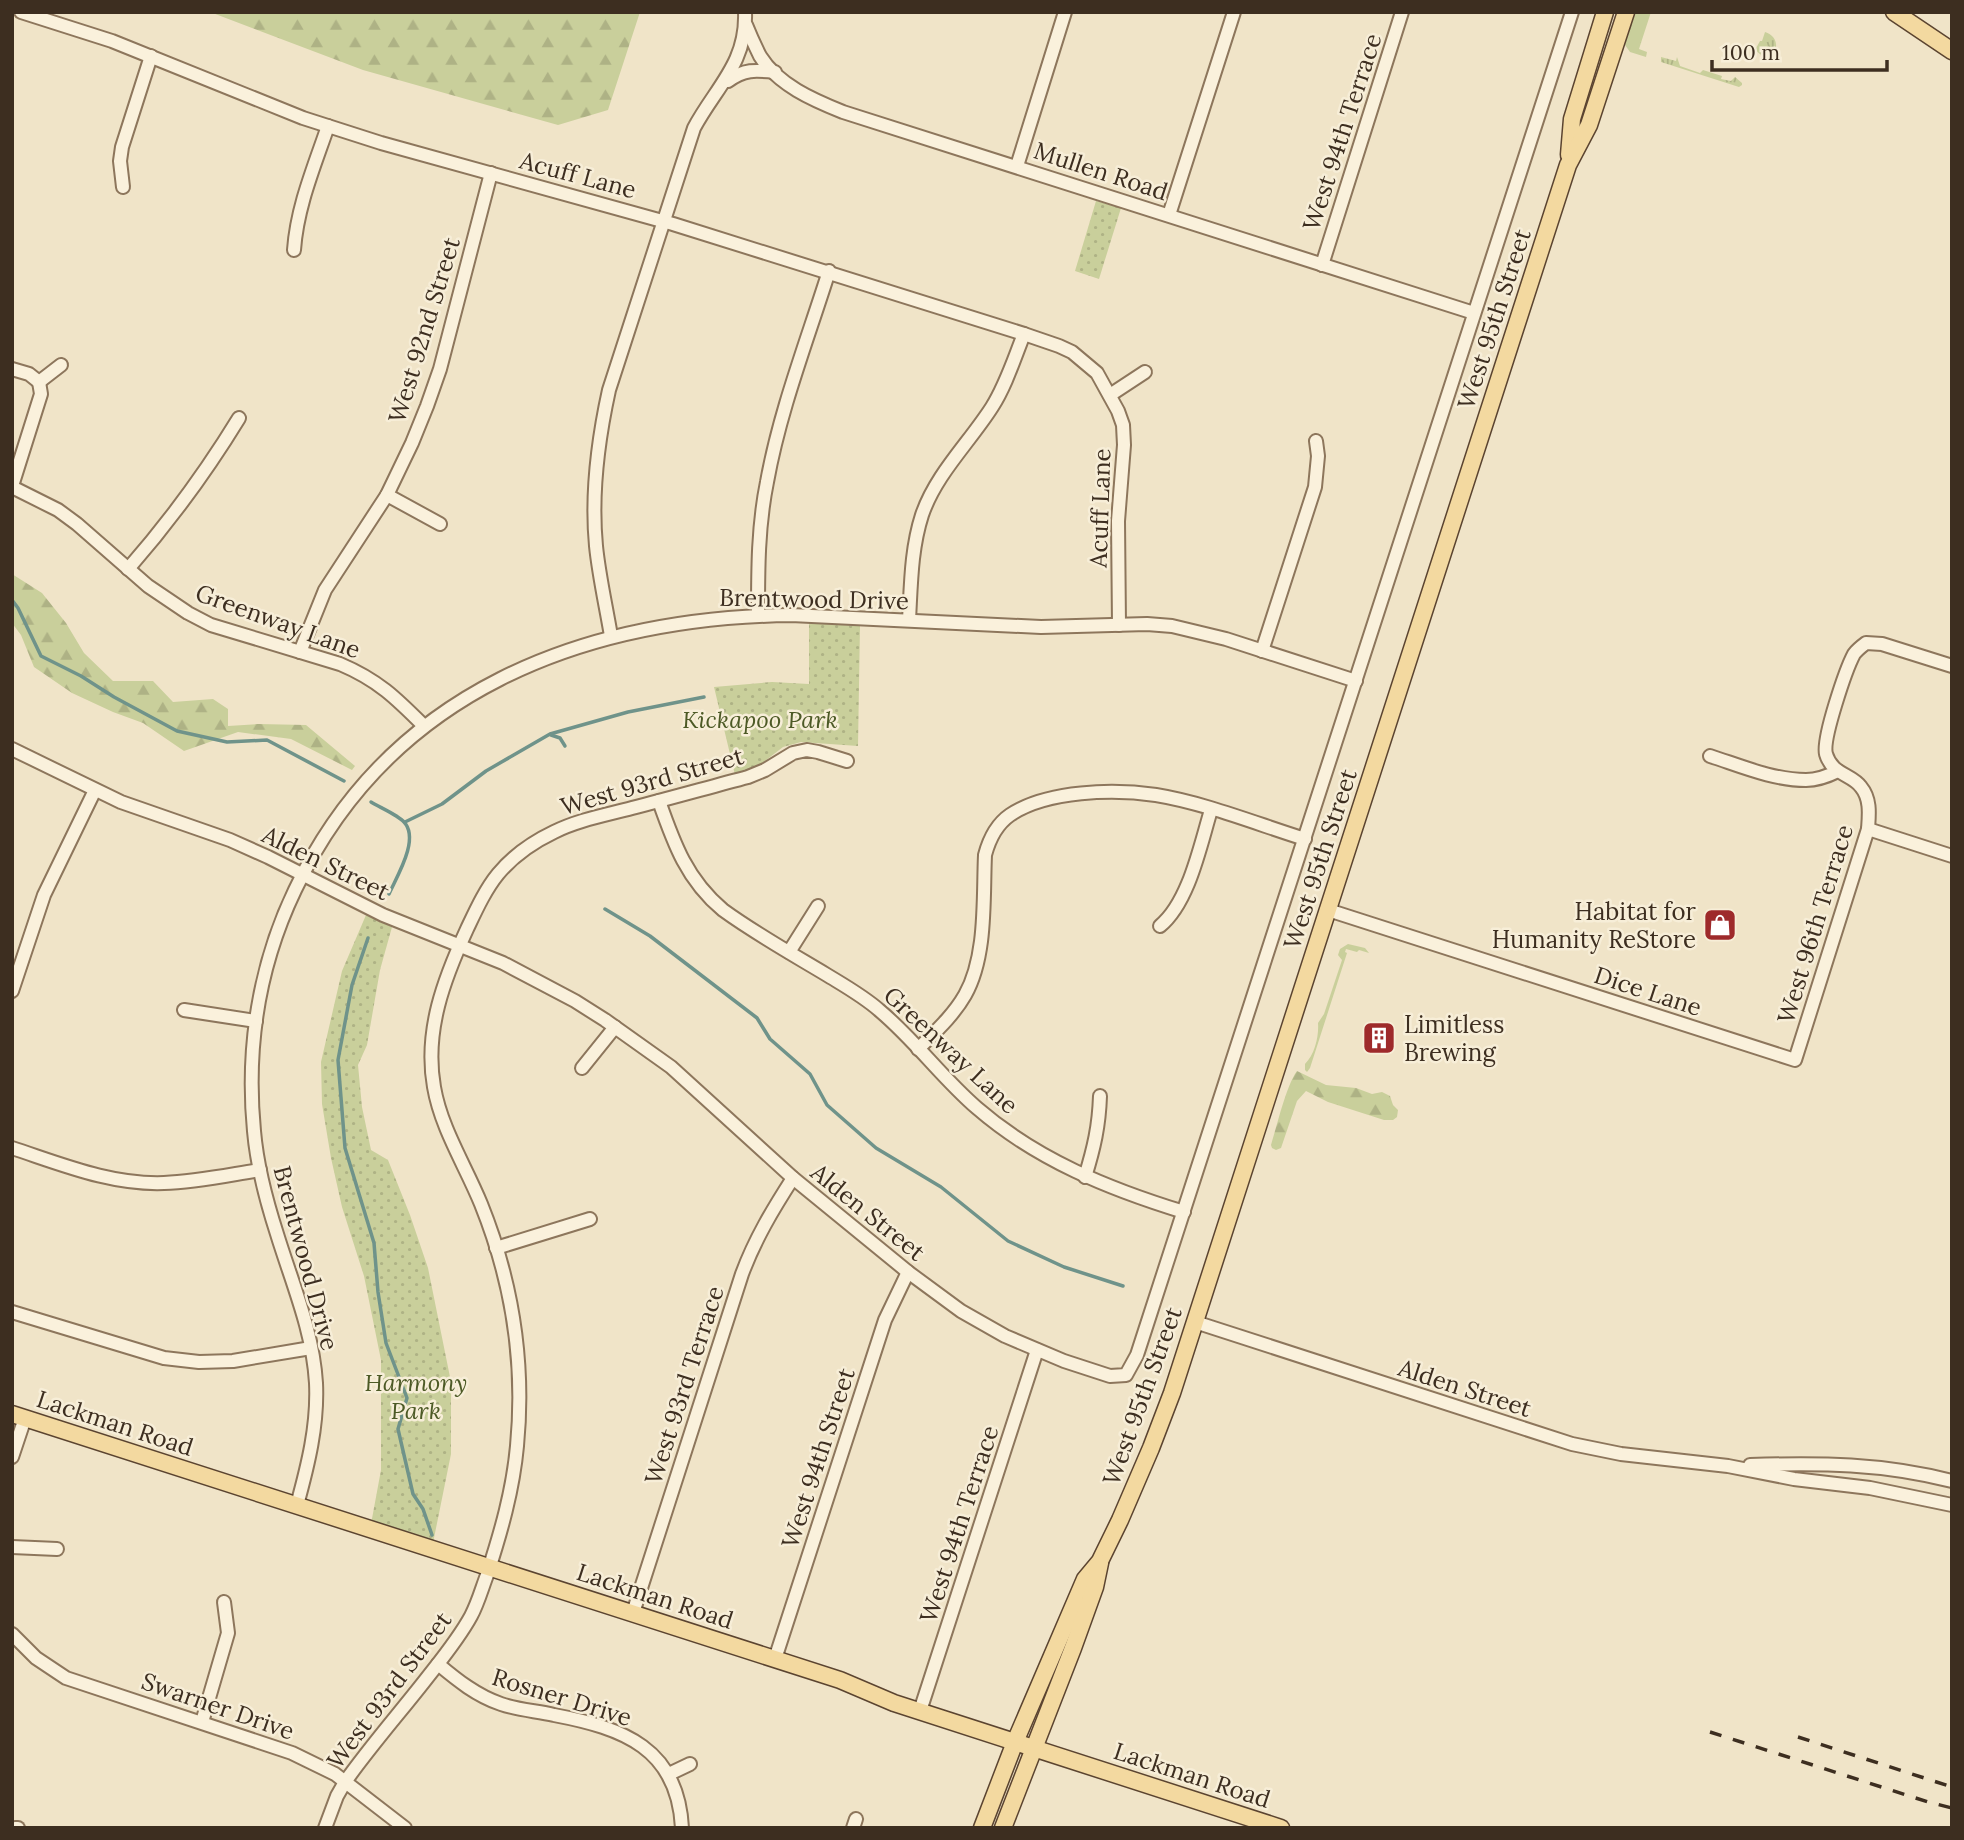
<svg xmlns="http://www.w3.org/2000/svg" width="1964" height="1840" viewBox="0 0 1964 1840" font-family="Lora,serif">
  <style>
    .grass { fill: url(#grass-tufts) }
    .forest { fill: url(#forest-firs) }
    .park { fill: url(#park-dots) }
    .garden { fill: #c9cf9b }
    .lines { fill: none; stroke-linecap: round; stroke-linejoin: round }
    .stream { stroke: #6f938a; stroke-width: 3.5 }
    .minor-casing { stroke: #8d765c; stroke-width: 16 }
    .major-casing { stroke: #5b4430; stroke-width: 19 }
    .minor { stroke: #faf1dc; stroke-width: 12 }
    .major { stroke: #f3d9a0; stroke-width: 16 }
    .rail { stroke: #3d2e20; stroke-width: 3.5; stroke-dasharray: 12 12; stroke-linecap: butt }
    .labels { text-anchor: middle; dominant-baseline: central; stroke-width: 5; stroke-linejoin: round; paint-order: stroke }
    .street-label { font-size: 24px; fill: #3d2e20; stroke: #f7eed8 }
    .park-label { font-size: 24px; font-style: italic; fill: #4d5a26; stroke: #f7eed8 }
    .poi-label { font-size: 24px; fill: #3d2e20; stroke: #f7eed8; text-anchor: end }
  </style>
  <defs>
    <pattern id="grass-tufts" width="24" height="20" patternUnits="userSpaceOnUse" patternTransform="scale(1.75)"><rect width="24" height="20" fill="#c9cf9b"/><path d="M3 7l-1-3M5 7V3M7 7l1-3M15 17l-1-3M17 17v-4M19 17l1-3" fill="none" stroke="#aeb285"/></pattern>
    <pattern id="forest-firs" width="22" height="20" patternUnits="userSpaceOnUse" patternTransform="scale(1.75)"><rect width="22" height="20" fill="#c9cf9b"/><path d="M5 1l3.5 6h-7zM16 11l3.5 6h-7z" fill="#aeb285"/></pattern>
    <pattern id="park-dots" width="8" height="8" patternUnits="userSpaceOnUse" patternTransform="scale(1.75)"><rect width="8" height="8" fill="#c9cf9b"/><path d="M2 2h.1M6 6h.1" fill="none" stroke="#aeb285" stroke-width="1.8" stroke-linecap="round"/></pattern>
  </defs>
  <rect width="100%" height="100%" fill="#f0e4c8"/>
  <g class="grass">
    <path d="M 1636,12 L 1651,12 L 1639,49 L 1647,52 L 1646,57 L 1630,52 L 1625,45 L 1629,28 Z"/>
    <path d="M 1765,32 C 1780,37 1778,51 1770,62 L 1755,50 L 1760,41 L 1762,41 Z"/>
    <path d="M 1661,57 L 1676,61 L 1677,57 L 1680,66 L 1700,73 L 1703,70 L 1722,76 L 1721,79 L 1731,81 L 1735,77 L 1742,83 L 1742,85 L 1739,87 L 1661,62 Z"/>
  </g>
  <g class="forest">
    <path d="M 210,12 L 596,12 L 598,14 L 603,12 L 640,12 L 608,110 L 558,125 L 363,70 Z"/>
    <path d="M 12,574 L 42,593 L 66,623 L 84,653 L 113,681 L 153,681 L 173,702 L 213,699 L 228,709 L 228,726 L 258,724 L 306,725 L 355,766 L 352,770 L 291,739 L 238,732 L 184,751 L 143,723 L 113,712 L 72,693 L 34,667 L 21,635 L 12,623 Z"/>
    <path d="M 1297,1071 L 1326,1085 L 1356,1088 L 1372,1094 L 1382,1092 L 1390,1096 L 1393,1105 L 1398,1110 L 1397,1117 L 1393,1120 L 1384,1120 L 1328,1102 L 1306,1091 L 1297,1101 L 1281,1148 L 1276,1150 L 1272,1148 L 1271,1145 C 1277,1126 1286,1086 1297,1071 Z"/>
  </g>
  <g class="park">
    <path d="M 1096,201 L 1121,208 L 1099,279 L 1075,271 Z"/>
    <path d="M 809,623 L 860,626 L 858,746 L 801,742 L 783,747 L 756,768 L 735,775 L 714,687 L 772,682 L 809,684 Z"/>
    <path d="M 366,915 L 392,927 L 380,970 L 367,1045 L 358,1065 L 362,1107 L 371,1150 L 388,1160 L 410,1215 L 428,1268 L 451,1382 L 451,1454 L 433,1543 L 371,1524 L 381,1470 L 381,1360 L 364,1276 L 342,1207 L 331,1158 L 322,1104 L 321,1062 L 342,971 Z"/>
  </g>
  <path class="garden" d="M 1348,944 L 1365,948 L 1369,953 L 1359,950 L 1357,952 L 1346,949 L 1345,952 L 1347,953 L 1310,1068 L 1307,1072 L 1305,1070 L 1305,1064 C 1315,1054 1319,1036 1318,1023 L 1324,1014 L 1342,960 L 1338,955 L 1340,949 Z"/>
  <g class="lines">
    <g class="stream">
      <path d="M 12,600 L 18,608 L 41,656 L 81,676 L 114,697 L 177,731 L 227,742 L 267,740 L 344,781"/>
      <path d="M 551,735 L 560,738 L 565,746"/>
      <path d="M 371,802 C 379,807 398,815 404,822 C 420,839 397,876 389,894"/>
      <path d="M 405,822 L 442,804 L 486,771 L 550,734 L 628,712 L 704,697"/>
      <path d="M 605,909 L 650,936 L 757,1018 L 770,1039 L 810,1074 L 827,1105 L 876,1148 L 941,1187 L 1008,1241 L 1064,1267 L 1123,1286"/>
      <path d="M 368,938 L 352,985 L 338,1060 L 345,1148 L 374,1243 L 378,1292 L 386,1343 L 407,1398 L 398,1429 L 413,1494 L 423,1509 L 432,1535"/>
    </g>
    <defs>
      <g id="minor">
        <path d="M 21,12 L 112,41 L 303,118 L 381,143 L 673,224 L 1024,334 L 1059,346 L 1072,352 L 1097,373 L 1118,411 L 1123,425 L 1124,445 L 1118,521 L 1119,625"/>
        <path d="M 746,25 C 750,35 755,46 760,56 C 778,85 813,100 843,112 L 1474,313"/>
        <path d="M 728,81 C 744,69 755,70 775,72"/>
        <path d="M 1017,166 L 1065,12"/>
        <path d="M 123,187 L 120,161 L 122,147 L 151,56"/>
        <path d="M 1169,215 L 1234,12"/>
        <path d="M 294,250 C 297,207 314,167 328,126"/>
        <path d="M 1322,265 L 1402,12"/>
        <path d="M 12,369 L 29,374 L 39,382"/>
        <path d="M 39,382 L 61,365"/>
        <path d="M 1110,395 L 1145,372"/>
        <path d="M 12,486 L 41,394 L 39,382"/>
        <path d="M 12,487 L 58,510 L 77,524 L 148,586 L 188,613 L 211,625 L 340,664 C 378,680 396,698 424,726"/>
        <path d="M 387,495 L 440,524"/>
        <path d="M 128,569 C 170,521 206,472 239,418"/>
        <path d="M 758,615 C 758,570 758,526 767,482 C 780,410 807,341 829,271"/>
        <path d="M 909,620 C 911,585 911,549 922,515 C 936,474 969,443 992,407 C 1006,385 1014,359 1024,334"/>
        <path d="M 611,636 C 606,606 599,576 596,546 C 591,494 598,440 609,390 L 694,128 C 716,87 747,63 745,12"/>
        <path d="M 1262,651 L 1315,487 L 1318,456 L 1316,441"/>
        <path d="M 300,652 L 325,590 L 387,495 L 412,443 L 427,406 L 440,369 L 491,173"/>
        <path d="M 12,749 L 121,802 L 230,840 L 268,857 L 383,915 L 503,963 L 575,1001 L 605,1020 L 671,1067 L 793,1178 L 908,1272 L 961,1311 L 1005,1336 L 1064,1361 L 1110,1376 L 1126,1375 L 1137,1355 L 1572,12"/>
        <path d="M 1710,756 C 1741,766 1773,780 1806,780 C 1818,780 1828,776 1838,771"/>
        <path d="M 659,801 C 674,844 687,880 723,910 C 756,934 792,954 827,975 C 845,986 863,996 879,1010 C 915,1040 942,1078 977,1108 C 1037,1160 1109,1189 1184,1212"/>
        <path d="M 1868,829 L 1952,856"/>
        <path d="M 1328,910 L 1795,1060 L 1868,829 C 1869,815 1871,799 1861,787 C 1852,774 1832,775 1826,754 C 1822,739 1846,669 1854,654 C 1857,650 1862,646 1866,643 L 1882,644 L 1952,666"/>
        <path d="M 1160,926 C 1189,902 1200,846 1211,810"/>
        <path d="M 789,952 L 818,906"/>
        <path d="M 12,991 L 44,895 L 95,790"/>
        <path d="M 184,1010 L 256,1021"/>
        <path d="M 918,1049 C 935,1032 953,1016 965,995 C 987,956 983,899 985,855 C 989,840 997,824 1010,815 C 1047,790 1114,789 1156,795 C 1205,803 1257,824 1305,839"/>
        <path d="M 582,1068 L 615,1027"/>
        <path d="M 12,1148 C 61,1164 111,1185 164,1183 C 196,1182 228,1175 260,1170"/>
        <path d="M 1085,1177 C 1094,1148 1099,1126 1100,1096"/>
        <path d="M 496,1248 L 590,1219"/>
        <path d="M 12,1312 L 164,1358 L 199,1362 L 233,1361 L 311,1348"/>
        <path d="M 1195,1322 L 1572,1444 L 1621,1454 L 1728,1466 L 1794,1479 L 1870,1488 L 1952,1505"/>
        <path d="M 12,1457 L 25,1418"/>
        <path d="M 1750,1465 C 1821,1463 1881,1463 1952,1481"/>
        <path d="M 297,1505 C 308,1465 318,1425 316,1383 C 313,1331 292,1283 277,1234 C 266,1200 257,1166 254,1131 C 246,1048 259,965 295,890 C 389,691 583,618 791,615 L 1041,627 L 1147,624 L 1172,626 L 1226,639 L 1356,681"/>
        <path d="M 12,1547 L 57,1549"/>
        <path d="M 633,1613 L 742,1274 C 755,1239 773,1209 793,1178"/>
        <path d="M 12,1634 L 36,1658 L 66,1678 L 292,1753 L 335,1774 L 405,1828"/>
        <path d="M 775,1659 L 885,1320 L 908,1272"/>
        <path d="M 438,1664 C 457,1680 477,1696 501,1704 C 518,1710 537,1711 554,1715 C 623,1728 678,1748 682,1828"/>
        <path d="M 920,1711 L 1037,1350"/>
        <path d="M 202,1722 L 228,1633 L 224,1602"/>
        <path d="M 669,1774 L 690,1764"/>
        <path d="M 15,1828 L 18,1828"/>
        <path d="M 325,1828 L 337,1796 L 345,1782 C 369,1748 397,1716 423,1683 C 440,1661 458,1640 471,1616 C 478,1603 482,1588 487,1575 C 501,1532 513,1490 517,1446 C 525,1363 512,1281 481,1204 C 465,1165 441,1128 434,1087 C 424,1031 444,979 467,929 C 476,910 485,890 498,874 C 513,856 533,842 554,832 C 578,820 606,815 632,808 C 671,798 710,787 748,777 L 765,770 L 793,753 L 807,750 L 818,752 L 847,761"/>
        <path d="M 853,1828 L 856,1819"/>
      </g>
      <g id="major">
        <path d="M 1894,12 L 1952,51"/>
        <path d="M 1569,155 L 1572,119 L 1605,12"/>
        <path d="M 12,1414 L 840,1680 L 894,1703 L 1281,1828"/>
        <path d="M 982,1828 L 1015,1742 L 1085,1579 L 1100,1561 L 1120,1520 L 1151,1448 L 1172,1393 L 1568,165 L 1589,125 L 1626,12"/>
        <path d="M 1003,1828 L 1073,1648 L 1095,1587 L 1100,1563"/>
      </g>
    </defs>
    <use href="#minor" class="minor-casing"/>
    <use href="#major" class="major-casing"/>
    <use href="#minor" class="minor"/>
    <use href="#major" class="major"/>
    <g class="rail">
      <path d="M 1710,1732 L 1928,1802 L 1952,1808"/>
      <path d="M 1798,1737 L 1952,1787"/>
    </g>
  </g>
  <defs>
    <symbol id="shop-square" viewBox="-11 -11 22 22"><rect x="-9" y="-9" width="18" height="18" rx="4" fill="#9e2a2b" stroke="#f7eed8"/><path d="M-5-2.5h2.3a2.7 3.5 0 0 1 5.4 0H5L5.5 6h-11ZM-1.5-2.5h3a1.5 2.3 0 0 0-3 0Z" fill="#fff"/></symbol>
    <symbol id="building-square" viewBox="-11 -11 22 22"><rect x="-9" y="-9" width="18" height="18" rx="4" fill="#9e2a2b" stroke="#f7eed8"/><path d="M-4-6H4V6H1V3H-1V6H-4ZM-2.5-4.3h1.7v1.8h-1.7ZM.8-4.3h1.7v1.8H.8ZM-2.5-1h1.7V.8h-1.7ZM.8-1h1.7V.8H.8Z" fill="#fff"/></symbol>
  </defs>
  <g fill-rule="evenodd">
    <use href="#shop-square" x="1701" y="906" width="38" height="38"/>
    <use href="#building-square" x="1360" y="1019" width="38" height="38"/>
  </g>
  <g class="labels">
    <g class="street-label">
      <text transform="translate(1342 132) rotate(-72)">West 94th Terrace</text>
      <text transform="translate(1101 171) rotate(18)">Mullen Road</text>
      <text transform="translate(578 175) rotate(15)">Acuff Lane</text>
      <text transform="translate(1494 319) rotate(-72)">West 95th Street</text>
      <text transform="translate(424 330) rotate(-73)">West 92nd Street</text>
      <text transform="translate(1100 508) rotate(-88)">Acuff Lane</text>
      <text transform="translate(814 599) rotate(1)">Brentwood Drive</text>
      <text transform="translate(278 621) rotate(20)">Greenway Lane</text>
      <text transform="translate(652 781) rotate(-16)">West 93rd Street</text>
      <text transform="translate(1320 859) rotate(-72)">West 95th Street</text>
      <text transform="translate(326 863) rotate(26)">Alden Street</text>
      <text transform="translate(1815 924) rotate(-73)">West 96th Terrace</text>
      <text transform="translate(1648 991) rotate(18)">Dice Lane</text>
      <text transform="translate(951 1050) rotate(43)">Greenway Lane</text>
      <text transform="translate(868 1212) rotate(39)">Alden Street</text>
      <text transform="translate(306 1258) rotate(75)">Brentwood Drive</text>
      <text transform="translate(684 1385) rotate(-72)">West 93rd Terrace</text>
      <text transform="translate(1465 1388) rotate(18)">Alden Street</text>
      <text transform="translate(1142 1396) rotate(-70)">West 95th Street</text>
      <text transform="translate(115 1423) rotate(18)">Lackman Road</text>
      <text transform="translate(818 1458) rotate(-72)">West 94th Street</text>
      <text transform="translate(959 1524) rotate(-72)">West 94th Terrace</text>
      <text transform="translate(655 1596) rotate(18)">Lackman Road</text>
      <text transform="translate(389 1690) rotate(-53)">West 93rd Street</text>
      <text transform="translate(562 1697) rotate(17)">Rosner Drive</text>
      <text transform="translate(218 1706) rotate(19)">Swarner Drive</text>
      <text transform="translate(1192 1775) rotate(18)">Lackman Road</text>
    </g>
    <g class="park-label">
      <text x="760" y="719">Kickapoo Park</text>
      <text x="416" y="1382">Harmony<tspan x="416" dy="28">Park</tspan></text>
    </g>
    <g class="poi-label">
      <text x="1696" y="911">Habitat for<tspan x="1696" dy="28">Humanity ReStore</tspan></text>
      <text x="1404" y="1024" text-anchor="start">Limitless<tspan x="1404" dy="28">Brewing</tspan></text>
    </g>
  </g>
  <rect width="1964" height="1840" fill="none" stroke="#3d2e20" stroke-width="28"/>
  <path d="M1712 60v10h175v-10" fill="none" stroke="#3d2e20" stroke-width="3.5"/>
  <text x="1722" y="60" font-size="21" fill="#3d2e20" stroke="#f7eed8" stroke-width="5" paint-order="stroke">100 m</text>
</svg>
